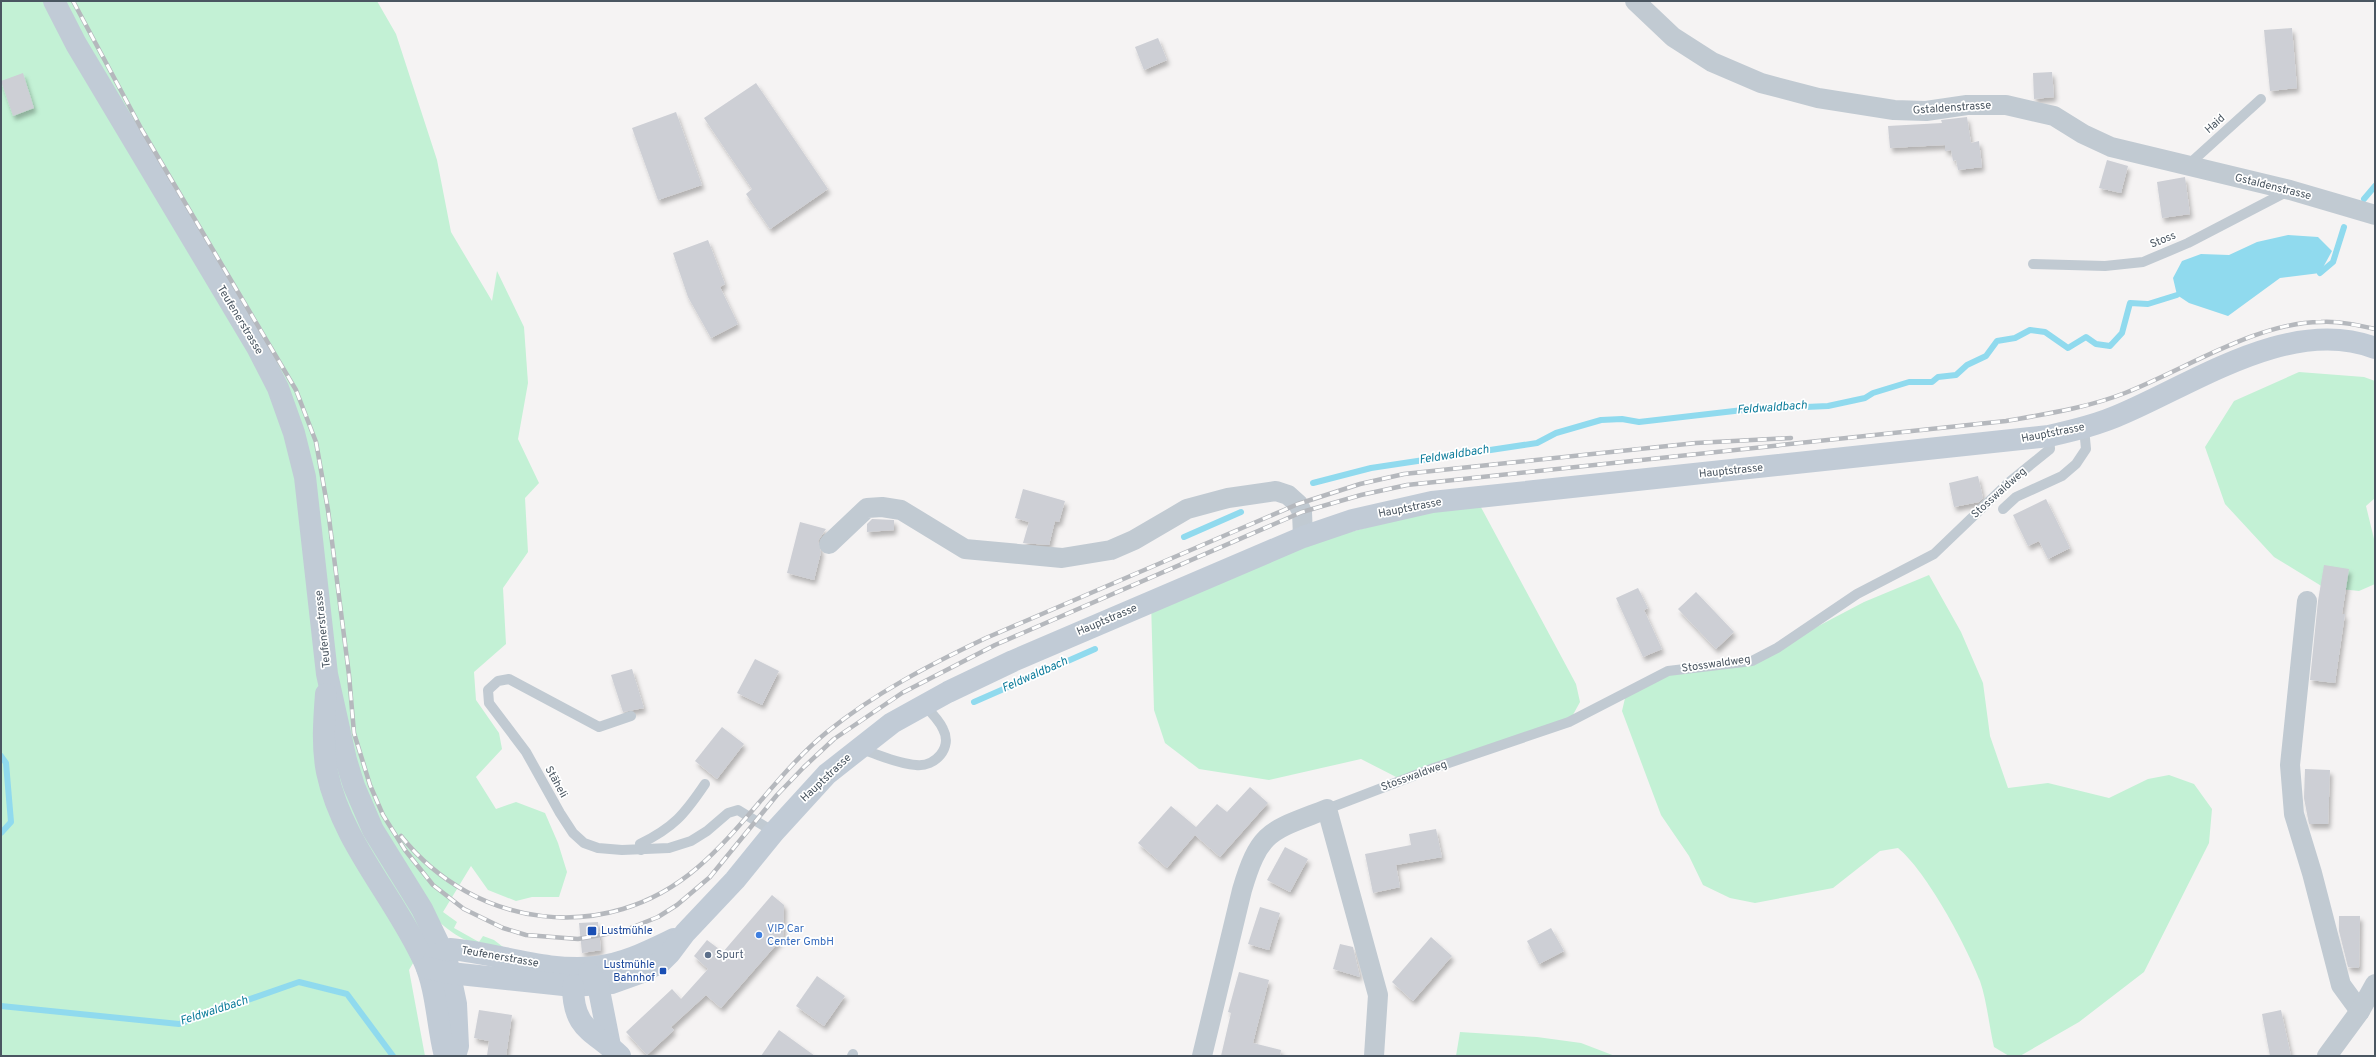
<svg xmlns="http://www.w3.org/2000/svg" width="2376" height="1057" viewBox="0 0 2376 1057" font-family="Overpass,sans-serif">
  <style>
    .green { fill: #c3f1d5 }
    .water { fill: #90daee }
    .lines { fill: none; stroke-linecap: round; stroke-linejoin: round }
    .stream { stroke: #90daee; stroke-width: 6 }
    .building { fill: #cdcfd5; filter: url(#shadow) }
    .lane { stroke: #c1cad2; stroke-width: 10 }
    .street { stroke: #c1cad2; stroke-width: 20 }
    .secondary { stroke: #c1cbd6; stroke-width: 22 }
    .rail-casing { stroke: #b5b8bd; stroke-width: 4.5 }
    .rail { stroke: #fff; stroke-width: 3; stroke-dasharray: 9; stroke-linecap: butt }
    .transit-dot { fill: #1a4fb4; stroke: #fff; stroke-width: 1.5 }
    .shop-dot { fill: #3f7fe0; stroke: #fff; stroke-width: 1.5 }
    .service-dot { fill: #5c6f8a; stroke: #fff; stroke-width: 1.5 }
    .labels { text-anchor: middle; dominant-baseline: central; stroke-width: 3.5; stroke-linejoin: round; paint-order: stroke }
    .street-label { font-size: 11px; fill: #4a5661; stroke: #fff }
    .shop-label { font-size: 11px; fill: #366cbe; stroke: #fff; text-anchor: start }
    .transit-label { font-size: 11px; fill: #164399; stroke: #fff; text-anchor: start }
    .service-label { font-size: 11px; fill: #4e5e75; stroke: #fff; text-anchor: start }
    .water-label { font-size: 12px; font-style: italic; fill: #0c7c9b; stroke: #fff }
  </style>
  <defs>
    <filter id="shadow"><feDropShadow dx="2.5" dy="4.5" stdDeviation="2" flood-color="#0004"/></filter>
  </defs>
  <rect width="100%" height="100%" fill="#f5f3f3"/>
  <g class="green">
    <path d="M 1,1 L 377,1 L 396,34 L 437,160 L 451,232 L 492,301 L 497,271 L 524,327 L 528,383 L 518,439 L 539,483 L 525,498 L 528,552 L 503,588 L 506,644 L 474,672 L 476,700 L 499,733 L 502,749 L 476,777 L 496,809 L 516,802 L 545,813 L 558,843 L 567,872 L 559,897 L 532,897 L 516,901 L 488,890 L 471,866 L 443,912 L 457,922 L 454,928 L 479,942 L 483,936 L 494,940 L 507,950 C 474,943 464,944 438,921 L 409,970 L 425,1056 L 1,1056 Z"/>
    <path d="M 2299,372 L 2364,377 L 2375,381 L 2375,498 L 2366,506 L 2375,543 L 2375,584 L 2359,591 L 2323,587 L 2274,557 L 2225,504 L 2205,447 L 2234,401 Z"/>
    <path d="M 1476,498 L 1576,684 L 1580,702 L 1569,722 L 1402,780 L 1361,759 L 1269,780 L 1199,769 L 1165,743 L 1154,710 L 1151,601 L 1258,557 Z"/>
    <path d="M 1929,575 L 1961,632 L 1983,683 L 1990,736 L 2008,788 L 2048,783 L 2109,798 L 2148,779 L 2169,775 L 2194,784 L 2212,809 L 2209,843 L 2144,972 L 2079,1022 L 2020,1056 L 2009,1056 L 1994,1047 C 1989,1026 1987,1001 1980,981 C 1966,945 1927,872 1898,848 L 1880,851 L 1833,888 L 1755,903 L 1730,898 L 1703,885 L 1689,856 L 1661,815 L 1622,711 L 1626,694 L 1668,671 L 1752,661 L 1864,602 Z"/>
    <path d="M 1460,1032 L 1537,1037 L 1581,1043 L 1615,1056 L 1456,1056 Z"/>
  </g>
  <path class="water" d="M 2288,235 L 2318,237 L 2332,251 L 2320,273 L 2280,278 L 2228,316 L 2189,303 L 2177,295 L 2173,278 L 2182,261 L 2201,254 L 2229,255 L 2257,242 Z"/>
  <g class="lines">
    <g class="stream">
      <path d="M 2364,199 L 2375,186"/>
      <path d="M 2320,273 L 2333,262 L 2344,227"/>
      <path d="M 1313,483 L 1371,468 L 1537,443 L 1556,433 L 1601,420 L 1622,419 L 1639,422 L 1743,410 L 1828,406 L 1865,398 L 1873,393 L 1909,382 L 1932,382 L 1938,377 L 1956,375 L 1967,365 L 1986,356 L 1997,341 L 2015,338 L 2030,330 L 2045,332 L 2068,348 L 2086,337 L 2096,344 L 2110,346 L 2122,333 L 2130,303 L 2148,304 L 2177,295"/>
      <path d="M 1184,537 L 1241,512"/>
      <path d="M 974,702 L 1095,649"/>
      <path d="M 1,756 L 6,763 L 11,822 L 1,833"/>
      <path d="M 1,1006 L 179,1024 L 299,982 L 347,994 L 393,1056"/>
    </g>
  </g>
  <g class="building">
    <path d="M 2292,28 L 2297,88 L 2270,91 L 2264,30 Z"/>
    <path d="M 1158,38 L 1167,60 L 1144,70 L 1135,47 Z"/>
    <path d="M 2052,72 L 2054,97 L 2034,99 L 2033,73 Z"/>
    <path d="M 23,73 L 34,108 L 13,116 L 1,81 Z"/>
    <path d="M 756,83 L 828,189 L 770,229 L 746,194 L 752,189 L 704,118 Z"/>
    <path d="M 676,112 L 702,185 L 658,200 L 632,128 Z"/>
    <path d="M 1967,117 L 1971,143 L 1979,141 L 1982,167 L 1958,170 L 1956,160 L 1953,161 L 1951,150 L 1945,151 L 1945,145 L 1890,148 L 1888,126 L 1942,123 L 1941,120 Z"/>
    <path d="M 2107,160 L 2128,166 L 2121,193 L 2099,188 Z"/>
    <path d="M 2185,177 L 2190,214 L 2162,218 L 2157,182 Z"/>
    <path d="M 708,240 L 725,284 L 720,287 L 738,324 L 711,338 L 688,297 L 673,253 Z"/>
    <path d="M 1978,476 L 1983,498 L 1979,502 L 1954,507 L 1949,483 Z"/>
    <path d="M 1023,489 L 1065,501 L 1059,522 L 1055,521 L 1049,545 L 1023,543 L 1029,522 L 1015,518 Z"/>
    <path d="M 2046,499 L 2070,548 L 2048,559 L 2039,541 L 2028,546 L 2013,515 Z"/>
    <path d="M 872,519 L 894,520 L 894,530 L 867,532 L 867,524 Z"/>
    <path d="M 800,522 L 826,529 L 818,541 L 821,552 L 814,580 L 787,573 Z"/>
    <path d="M 2324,565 L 2349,569 L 2342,614 L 2345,614 L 2335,683 L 2310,680 L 2318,601 Z"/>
    <path d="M 1638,588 L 1648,608 L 1644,610 L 1662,649 L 1643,657 L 1616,598 Z"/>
    <path d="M 1696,592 L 1734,632 L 1716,649 L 1678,609 Z"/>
    <path d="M 755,659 L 779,671 L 762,705 L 737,693 Z"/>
    <path d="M 632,669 L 644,708 L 623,712 L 611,675 Z"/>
    <path d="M 722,727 L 744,744 L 717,779 L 695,761 Z"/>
    <path d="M 2305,769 L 2330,770 L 2328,824 L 2309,824 L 2304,798 Z"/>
    <path d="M 1250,787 L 1268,803 L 1220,857 L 1195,835 L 1167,868 L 1138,843 L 1171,806 L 1196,827 L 1217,804 L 1227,812 Z"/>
    <path d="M 1436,829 L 1442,857 L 1396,865 L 1400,887 L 1373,893 L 1365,854 L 1411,845 L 1409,834 Z"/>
    <path d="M 1285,847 L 1308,859 L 1290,892 L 1267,880 Z"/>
    <path d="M 772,895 L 784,905 L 783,937 L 721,1008 L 706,995 L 671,1027 L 674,1030 L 647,1055 L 626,1032 L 672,989 L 681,999 L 708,969 L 694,956 L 707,940 L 723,952 Z"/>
    <path d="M 1260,907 L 1280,913 L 1269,950 L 1248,944 Z"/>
    <path d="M 2339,916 L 2360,916 L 2359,968 L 2348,967 L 2339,931 Z"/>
    <path d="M 598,922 L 601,950 L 582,953 L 579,923 Z"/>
    <path d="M 1551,928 L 1564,951 L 1539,964 L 1527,941 Z"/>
    <path d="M 1431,937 L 1452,956 L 1413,1001 L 1392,982 Z"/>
    <path d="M 1340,944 L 1353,947 L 1360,977 L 1333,969 Z"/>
    <path d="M 1239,972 L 1269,980 L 1253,1043 L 1281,1050 L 1280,1056 L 1221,1056 L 1231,1013 L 1228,1012 Z"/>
    <path d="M 817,976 L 845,996 L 824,1026 L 796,1006 Z"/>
    <path d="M 479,1010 L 512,1015 L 506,1056 L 487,1056 L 489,1041 L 474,1038 Z"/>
    <path d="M 2281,1010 L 2291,1056 L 2270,1056 L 2262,1014 Z"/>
    <path d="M 779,1030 L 815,1056 L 761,1056 Z"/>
  </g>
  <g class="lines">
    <g class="lane">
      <path d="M 2187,166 L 2261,99"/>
      <path d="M 2033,264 L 2105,266 L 2143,262 L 2188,243 L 2288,191"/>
      <path d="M 2003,509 L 2016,497 L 2062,476 L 2076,464 L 2086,449 L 2084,428"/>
      <path d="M 631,716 L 599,727 L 509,679 L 498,681 L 488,690 L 489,703 L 526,752 L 560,813 L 573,833 L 584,843 L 598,848 L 622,850 L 669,848 L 691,841 L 707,831 L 728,813 L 738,810 L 774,832"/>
      <path d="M 860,749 C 878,754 897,764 916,765 C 935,767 953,748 943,729 C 939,720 931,712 924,705"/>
      <path d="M 1327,809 L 1434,768 L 1569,722 L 1668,671 L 1752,661 L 1777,648 L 1857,594 L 1934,554 L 2007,484 L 2050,449 L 2049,436"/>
      <path d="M 641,850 L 640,844 C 674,827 684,815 705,784"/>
      <path d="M 852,1056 L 853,1054"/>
    </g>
    <g class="street">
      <path d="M 1635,1 L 1673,37 L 1712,62 L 1761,83 L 1818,98 L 1894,110 L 1926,111 L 1967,105 L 2006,105 L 2054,116 L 2083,134 L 2111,147 L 2290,190 L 2375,215"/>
      <path d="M 829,544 L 867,508 L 882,507 L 901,510 L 965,549 L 1062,558 L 1111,550 L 1134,540 L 1187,509 L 1228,498 L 1276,491 L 1288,495 L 1298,504 L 1302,512 L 1303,537"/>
      <path d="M 2307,601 L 2290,765 L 2294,814 L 2312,873 L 2341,985 L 2360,1011"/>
      <path d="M 1202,1056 L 1242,890 C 1260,829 1271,831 1327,809 L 1378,995 L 1374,1056"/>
      <path d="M 2327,1056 L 2360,1011 L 2375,984"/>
    </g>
    <g class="secondary">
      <path d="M 54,1 L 76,44 L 257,347 L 278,388 L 294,433 L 305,477 L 327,674 L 346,760 L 354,786 L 373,830 L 422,909 L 447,961 L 456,1004 L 458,1046 L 455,1056"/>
      <path d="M 326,694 C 324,720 322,746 327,772 C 342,843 395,897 424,961 C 437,990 437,1025 445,1056"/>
      <path d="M 433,961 L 443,951 L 450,949 C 498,953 547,973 596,967 C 624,964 649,951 674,939"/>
      <path d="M 427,968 L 450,973 L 573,986 L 612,983 L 640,973 L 661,962 L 670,953 L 685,933 L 735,880 L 774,832 L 827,774 L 892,723 L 948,692 L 1013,661 L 1303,537 L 1353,520 L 1432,502 L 2049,436 C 2075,430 2100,424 2124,413 C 2198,381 2293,316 2375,348"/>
      <path d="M 589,973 L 598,985 L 610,1046"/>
      <path d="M 573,986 C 573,1030 593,1030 620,1056"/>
    </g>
    <defs>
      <g id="rail">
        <path d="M 73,1 L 142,130 L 296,390 L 316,442 L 328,510 L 349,675 L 354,733 L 370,785 L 383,815 L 405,850 L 433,885 L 464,909 L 503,928 L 526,935 L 578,939 L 623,931 L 658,917 L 677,905 L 710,877 L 777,795 L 804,767 L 834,739 L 902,693 L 995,645 L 1302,512 L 1361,495 L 1407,485 L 2006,421 C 2046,414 2087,408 2125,393 C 2184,370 2257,322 2321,322 C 2339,321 2357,325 2375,329"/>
        <path d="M 401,836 C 475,929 606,946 697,868 C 745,827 778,772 827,732 C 875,693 931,664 986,638 L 1298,504 L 1360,484 L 1404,474 L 1696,443 L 1791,438"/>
      </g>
    </defs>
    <use href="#rail" class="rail-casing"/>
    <use href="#rail" class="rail"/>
  </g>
  <g class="transit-dot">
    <rect x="587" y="926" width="10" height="10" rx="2"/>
    <rect x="659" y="967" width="8" height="8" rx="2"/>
  </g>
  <circle class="shop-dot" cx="759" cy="935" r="4"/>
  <circle class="service-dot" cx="708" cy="955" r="4"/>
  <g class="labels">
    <g class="street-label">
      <text transform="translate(1952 108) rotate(-4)">Gstaldenstrasse</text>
      <text transform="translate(2215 124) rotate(-42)">Haid</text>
      <text transform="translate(2273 187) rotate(14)">Gstaldenstrasse</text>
      <text transform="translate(2163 240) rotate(-22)">Stoss</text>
      <text transform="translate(240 320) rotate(59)">Teufenerstrasse</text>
      <text transform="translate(2053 433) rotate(-11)">Hauptstrasse</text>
      <text transform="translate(1731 471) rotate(-6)">Hauptstrasse</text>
      <text transform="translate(1999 493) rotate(-42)">Stosswaldweg</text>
      <text transform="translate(1410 508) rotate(-11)">Hauptstrasse</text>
      <text transform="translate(1107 620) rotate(-23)">Hauptstrasse</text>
      <text transform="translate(323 629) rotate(-96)">Teufenerstrasse</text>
      <text transform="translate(1716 664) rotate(-8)">Stosswaldweg</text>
      <text transform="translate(1414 776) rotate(-20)">Stosswaldweg</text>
      <text transform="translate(826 778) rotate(-43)">Hauptstrasse</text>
      <text transform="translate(556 782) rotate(61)">Stäheli</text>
      <text transform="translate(500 957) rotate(10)">Teufenerstrasse</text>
    </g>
    <g class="shop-label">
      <text x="767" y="929">VIP Car<tspan x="767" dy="13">Center GmbH</tspan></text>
    </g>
    <g class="transit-label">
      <text x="601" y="931">Lustmühle</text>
      <text x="655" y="965" text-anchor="end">Lustmühle<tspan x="655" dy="13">Bahnhof</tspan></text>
    </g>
    <g class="service-label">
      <text x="716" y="955">Spurt</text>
    </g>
    <g class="water-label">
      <text transform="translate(1772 408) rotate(-4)">Feldwaldbach</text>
      <text transform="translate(1454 455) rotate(-9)">Feldwaldbach</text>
      <text transform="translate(1035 675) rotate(-24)">Feldwaldbach</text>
      <text transform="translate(214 1011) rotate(-18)">Feldwaldbach</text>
    </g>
  </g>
  <rect width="2376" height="1057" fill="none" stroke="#4a5661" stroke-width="4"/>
</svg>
